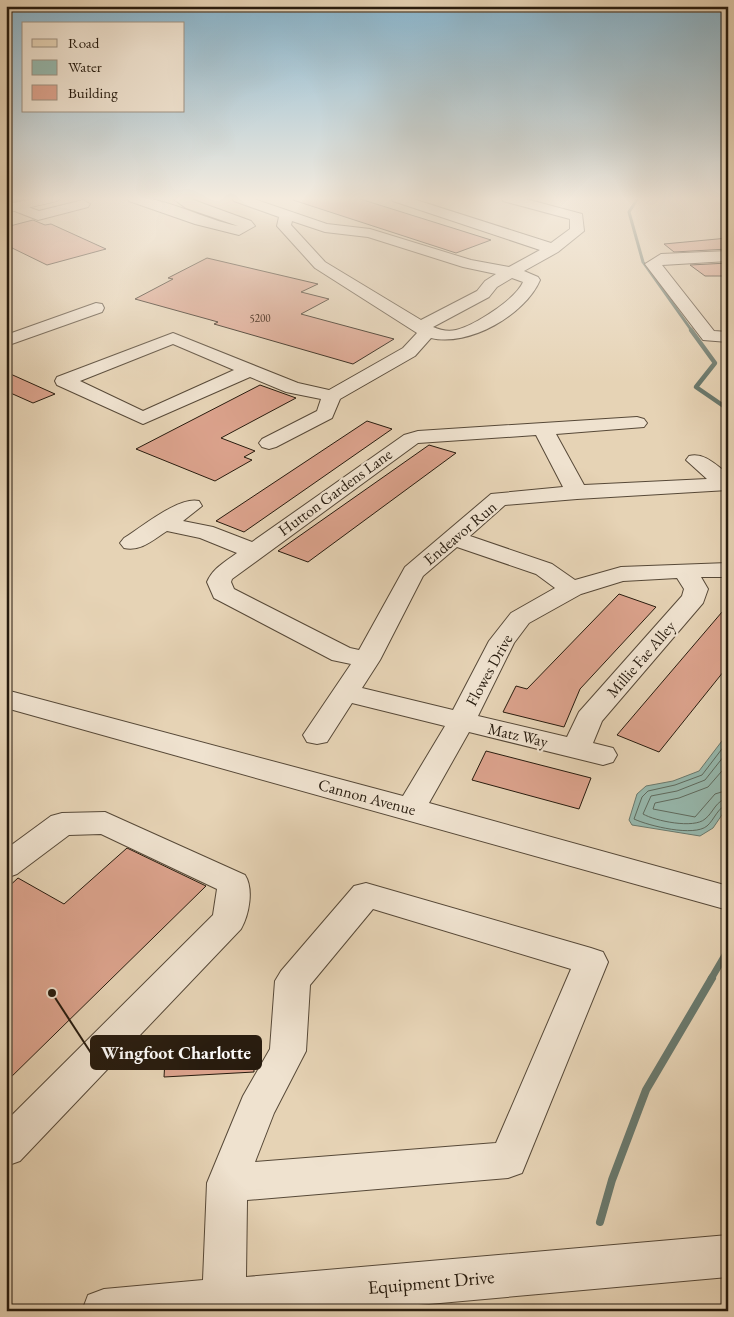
<svg xmlns="http://www.w3.org/2000/svg" width="734" height="1317" viewBox="0 0 734 1317" font-family="'EB Garamond',serif">
  <style>
    .water { fill: #96b8ad; stroke: #6a796d }
    .lines { fill: none; stroke-linecap: round; stroke-linejoin: round }
    .shore { stroke: #5e6a5e; stroke-width: 1 }
    .stream-far3 { stroke: #6a796d; stroke-width: 3 }
    .stream-far2 { stroke: #6a796d; stroke-width: 4.5 }
    .stream-far1 { stroke: #6a796d; stroke-width: 7 }
    .stream { stroke: #6a796d; stroke-width: 8 }
    .building { fill: #dca38d; stroke: #271b0e }
    .minor-casing { stroke: #574938; stroke-width: 2 }
    .major-casing { stroke: #271b0e; stroke-width: 1 }
    .minor { fill: #efe2cf; fill-rule: evenodd }
    .major { fill: #e6d3b5; fill-rule: evenodd }
    .rail-casing { stroke: #271b0e; stroke-width: 4 }
    .rail { stroke: #efe2cf; stroke-width: 2.5; stroke-dasharray: 7; stroke-linecap: butt }
    .labels { text-anchor: middle; dominant-baseline: central; stroke-width: 4.5; stroke-linejoin: round; paint-order: stroke }
    .far-number-label { font-size: 11px; fill: #543d2e }
    .street-label { font-size: 16px; fill: #271b0e; stroke: #efe2cf }
    .near-street-label { font-size: 19px; fill: #271b0e; stroke: #efe2cf }
    .leader { fill: none; stroke: #271b0e; stroke-width: 2 }
    .callout-dot { fill: #271b0e; stroke: #efe2cf; stroke-width: 2 }
    .callout { fill: #271b0e; stroke: #271b0e; stroke-width: 2 }
    .callout-label { font-size: 18px; text-anchor: middle; font-weight: bold; fill: #fff }
  </style>
  <rect width="100%" height="100%" fill="#e6d3b5"/>
  <filter id="stains"><feTurbulence type="fractalNoise" baseFrequency=".004" numOctaves="4"/><feColorMatrix values="0 0 0 0 .2 0 0 0 0 .09 0 0 0 0 .02 0 0 0 .5 -.17"/></filter>
  <radialGradient id="worn" r=".72"><stop offset=".6" stop-color="#630" stop-opacity="0"/><stop offset="1" stop-color="#630" stop-opacity=".3"/></radialGradient>
  <path class="water" d="M 728,733 L 728,806 L 713,828 L 700,836 L 632,825 L 629,820 L 637,794 L 646,786 L 673,781 L 699,771 Z"/>
  <g class="lines">
    <g class="shore">
      <path d="M 728,741 L 702,775 L 675,785 L 648,791 L 642,797 L 634,819 C 649,826 694,837 707,826 C 715,819 717,808 728,804"/>
      <path d="M 728,751 L 705,780 L 677,791 L 651,796 L 643,814 C 655,821 694,829 705,819 C 714,812 715,801 728,798"/>
      <path d="M 728,764 L 708,787 L 679,798 L 655,803 L 653,809 L 695,817 L 715,794 L 728,790"/>
    </g>
    <path class="stream-far3" d="M 638,198 L 629,212 L 643,262 L 692,331"/>
    <path class="stream-far2" d="M 691,330 L 715,363 L 696,387 L 728,409"/>
    <path class="stream-far1" d="M 711,979 L 728,950"/>
    <path class="stream" d="M 600,1222 L 612,1180 L 646,1090 L 712,978"/>
  </g>
  <g class="building">
    <path d="M 293,198 L 357,198 L 491,240 L 456,253 L 293,200 Z"/>
    <path d="M 33,220 L 45,225 L 51,224 L 106,249 L 47,265 L 6,245 L 6,227 Z"/>
    <path d="M 728,238 L 728,249 L 674,252 L 664,244 Z"/>
    <path d="M 207,258 L 318,284 L 301,292 L 329,299 L 301,314 L 394,339 L 353,364 L 214,324 L 218,322 L 135,299 L 173,279 L 168,278 Z"/>
    <path d="M 728,263 L 728,276 L 705,276 L 690,265 Z"/>
    <path d="M 6,372 L 55,394 L 33,403 L 6,391 Z"/>
    <path d="M 260,385 L 296,398 L 221,438 L 255,451 L 244,457 L 252,460 L 215,481 L 136,449 Z"/>
    <path d="M 367,421 L 392,429 L 244,532 L 216,521 Z"/>
    <path d="M 429,445 L 456,453 L 308,562 L 278,551 Z"/>
    <path d="M 619,594 L 656,607 L 580,689 L 564,727 L 503,712 L 516,686 L 527,689 Z"/>
    <path d="M 728,605 L 728,666 L 659,752 L 617,735 Z"/>
    <path d="M 486,751 L 591,778 L 579,809 L 472,780 Z"/>
    <path d="M 127,848 L 206,886 L 6,1082 L 6,889 L 18,878 L 64,904 Z"/>
    <path d="M 254,1039 L 254,1072 L 164,1077 L 166,1044 Z"/>
  </g>
  <g class="lines">
    <defs>
      <g id="minor">
        <path d="M 127,198 C 161,194 203,220 238,226 L 186,208 L 172,198 L 188,198 L 251,221 L 255,226 L 239,235 L 195,224 L 129,201 Z"/>
        <path d="M 232,198 L 251,198 L 327,224 L 370,229 L 471,260 L 509,267 L 540,250 L 393,201 L 391,198 L 410,198 L 551,243 L 570,229 L 570,219 L 503,201 L 501,198 L 522,198 L 582,214 L 584,231 L 558,252 L 524,271 L 538,277 L 540,280 C 525,315 469,347 431,338 L 415,356 L 340,399 L 332,418 L 276,447 L 269,449 L 262,447 L 259,443 L 262,439 L 317,411 L 321,399 L 286,392 L 250,377 L 143,424 L 57,385 L 55,381 L 57,377 L 173,333 L 298,383 L 329,390 L 403,348 L 417,333 L 315,268 L 277,226 L 279,217 L 234,201 ZM 292,221 L 325,232 L 368,237 L 463,267 L 496,274 L 485,281 L 477,291 L 421,320 L 325,262 L 291,225 ZM 512,278 L 523,282 C 516,299 474,326 456,330 C 448,332 440,330 433,327 L 489,297 L 497,287 ZM 173,344 L 234,370 L 143,411 L 80,381 Z"/>
        <path d="M 83,200 L 90,204 L 88,207 L 38,220 L 12,210 L 10,207 L 17,203 L 39,211 Z"/>
        <path d="M 728,251 L 728,261 L 662,265 L 714,331 L 728,332 L 728,342 L 703,340 L 645,264 L 661,254 Z"/>
        <path d="M 96,303 L 102,304 L 104,308 L 102,312 L 6,346 L 6,335 Z"/>
        <path d="M 637,417 L 644,419 L 647,423 L 644,427 L 556,434 L 584,485 L 707,479 L 686,460 L 689,456 C 704,452 716,465 728,474 L 728,490 L 577,499 L 505,505 L 470,536 L 552,564 L 575,580 L 621,567 L 728,563 L 728,577 L 701,577 L 708,589 L 703,603 L 602,721 L 593,743 L 613,748 L 617,755 L 613,762 L 603,765 L 469,732 L 429,803 L 728,886 L 728,910 L 6,708 L 6,690 L 403,796 L 445,726 L 352,703 L 327,742 L 317,744 L 307,742 L 303,735 L 351,664 L 332,660 L 214,598 L 207,582 C 213,568 225,562 237,553 L 200,538 L 167,531 C 154,539 141,552 124,548 L 120,543 L 124,538 C 142,527 179,496 199,501 L 202,506 L 183,521 L 213,527 L 252,542 L 404,435 L 418,431 ZM 536,435 L 563,487 L 491,494 L 405,567 L 359,650 L 350,648 L 234,589 L 231,582 L 232,579 L 418,443 ZM 457,547 L 536,574 L 555,588 L 511,613 L 489,641 L 453,710 L 362,688 L 380,660 L 423,576 ZM 677,578 L 684,589 L 682,596 L 579,712 L 567,737 L 478,716 L 514,643 L 529,623 L 581,594 L 623,581 Z"/>
        <path d="M 105,812 L 245,875 C 254,889 249,915 241,929 L 20,1161 L 6,1166 L 6,1121 L 213,915 L 217,889 L 101,834 L 69,835 L 17,874 L 6,878 L 6,849 L 51,816 L 62,813 Z"/>
        <path d="M 366,883 L 591,948 L 603,952 L 608,962 L 522,1173 L 508,1178 L 247,1200 L 246,1277 L 728,1235 L 728,1277 L 351,1311 L 82,1311 L 88,1295 L 104,1289 L 203,1280 L 207,1183 L 243,1096 L 270,1049 L 275,981 L 281,971 L 354,886 ZM 373,909 L 571,969 L 496,1143 L 255,1162 L 274,1113 L 306,1051 L 310,985 Z"/>
      </g>
      <path id="major" d="M 36,198 L 60,198 L 58,201 L 6,213 L 6,205 Z"/>
    </defs>
    <use href="#minor" class="minor-casing"/>
    <use href="#major" class="major-casing"/>
    <use href="#minor" class="minor"/>
    <use href="#major" class="major"/>
    <defs>
      <path id="rail" d="M 6,202 L 24,198"/>
    </defs>
    <use href="#rail" class="rail-casing"/>
    <use href="#rail" class="rail"/>
  </g>
  <linearGradient id="sky" x2="0" y2="1"><stop stop-color="#87b6d0"/><stop offset="0.52" stop-color="#f4ebde"/><stop offset="1" stop-color="#f4ebde" stop-opacity="0"/></linearGradient>
  <rect width="734" height="382" fill="url(#sky)"/>
  <g class="labels">
    <g class="far-number-label">
      <text x="260" y="318">5200</text>
    </g>
    <g class="street-label">
      <text transform="translate(335 492) rotate(-36)">Hutton Gardens Lane</text>
      <text transform="translate(460 533) rotate(-40)">Endeavor Run</text>
      <text transform="translate(641 659) rotate(-49)">Millie Fae Alley</text>
      <text transform="translate(489 670) rotate(-61)">Flowes Drive</text>
      <text transform="translate(518 735) rotate(13)">Matz Way</text>
      <text transform="translate(367 797) rotate(15)">Cannon Avenue</text>
    </g>
    <g class="near-street-label">
      <text transform="translate(431 1282) rotate(-5)">Equipment Drive</text>
    </g>
  </g>
  <path class="leader" d="M52 993L91 1053"/>
  <circle class="callout-dot" cx="52" cy="993" r="5"/>
  <rect class="callout" x="91" y="1036" width="170" height="33" rx="5"/>
  <g class="callout-label">
    <text x="176" y="1059">Wingfoot Charlotte</text>
  </g>
  <rect width="734" height="1317" fill="none" stroke="#e6d3b5" stroke-width="25"/>
  <rect x="8" y="8" width="719" height="1302" fill="none" stroke="#271b0e" stroke-width="2.5"/>
  <rect x="12" y="12" width="709" height="1292" fill="none" stroke="#271b0e"/>
  <rect x="22" y="22" width="162" height="90" fill="#efe2cf" stroke="#9f9282"/>
  <rect x="32" y="39" width="25" height="8" fill="#e6d3b5" stroke="#9f9282"/>
  <text x="68" y="48" font-size="15" fill="#271b0e">Road</text>
  <rect x="32" y="60" width="25" height="15" fill="#96b8ad" stroke="#9f9282"/>
  <text x="68" y="72" font-size="15" fill="#271b0e">Water</text>
  <rect x="32" y="85" width="25" height="15" fill="#dca38d" stroke="#9f9282"/>
  <text x="68" y="98" font-size="15" fill="#271b0e">Building</text>
  <rect width="100%" height="100%" filter="url(#stains)"/>
  <rect width="100%" height="100%" fill="url(#worn)"/>
</svg>
